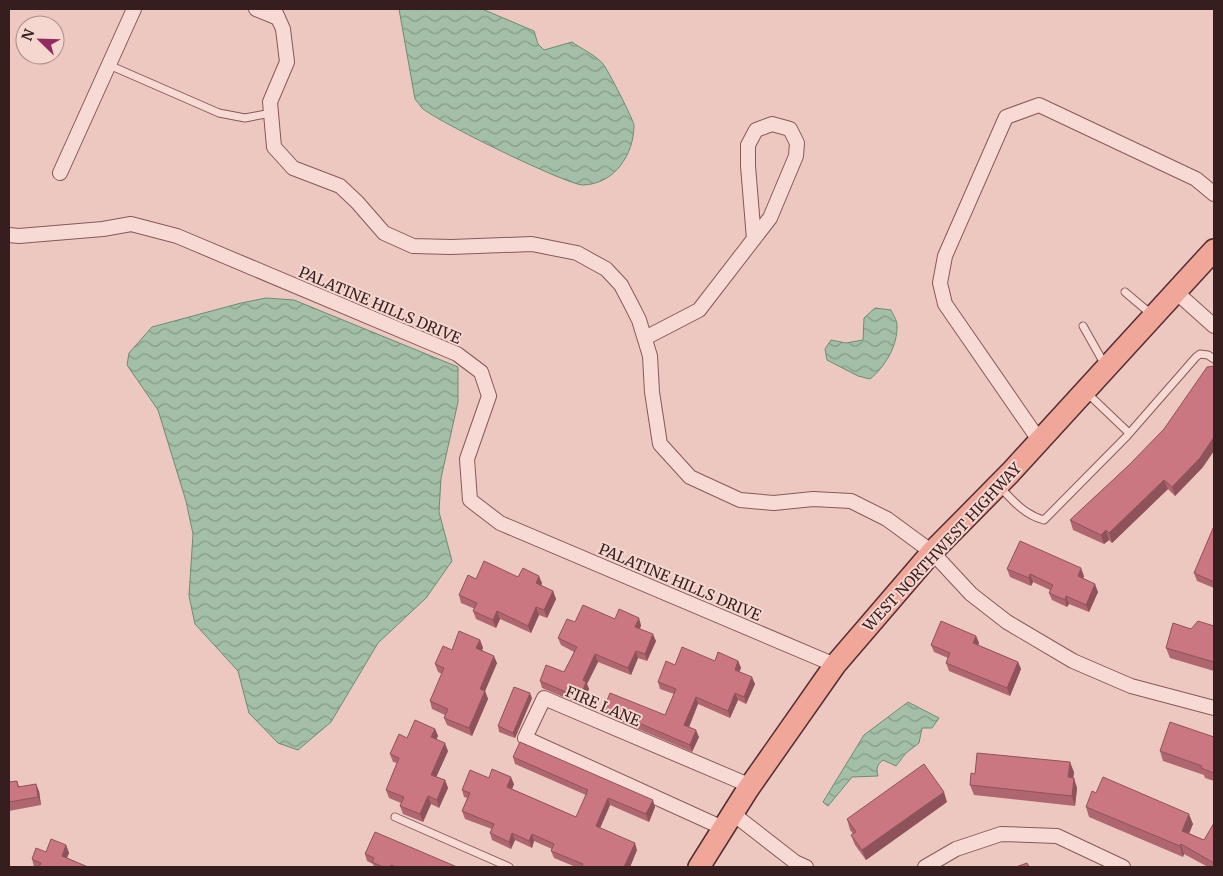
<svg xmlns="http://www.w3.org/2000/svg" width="1223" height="876" viewBox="0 0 1223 876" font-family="Merriweather,serif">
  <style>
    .water { fill: url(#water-waves); stroke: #6b8d72 }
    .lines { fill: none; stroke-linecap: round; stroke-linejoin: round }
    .service-casing { stroke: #865959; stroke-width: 9 }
    .minor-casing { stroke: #865959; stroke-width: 16 }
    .primary-casing { stroke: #542d30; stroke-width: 24 }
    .service { stroke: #f8dad4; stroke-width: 7 }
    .minor { stroke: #f8dad4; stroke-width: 14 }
    .primary { stroke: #f0a699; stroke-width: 21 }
    .wall { fill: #af666f }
    .shaded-wall { fill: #8e535a }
    .building { fill: #cb7781; stroke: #8e535a }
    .labels { text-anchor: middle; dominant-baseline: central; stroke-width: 4; stroke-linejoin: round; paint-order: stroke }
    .street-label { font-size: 15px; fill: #361d1e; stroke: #f5d7d0 }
  </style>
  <defs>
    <pattern id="water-waves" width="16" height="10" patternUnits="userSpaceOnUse" patternTransform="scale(1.25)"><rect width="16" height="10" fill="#a3bfa8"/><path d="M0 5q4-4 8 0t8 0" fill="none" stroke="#869b88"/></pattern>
  </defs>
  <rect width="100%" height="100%" fill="#edc8c1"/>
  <g class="water">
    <path d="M 399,9 L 482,9 L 534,31 L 538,44 L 544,50 L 572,42 C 580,48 597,56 603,64 C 608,70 633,119 634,125 C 634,154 615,184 583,185 C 567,185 436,121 422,108 C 420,105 417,102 415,99 Z"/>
    <path d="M 266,298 L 294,300 L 458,367 L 458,402 L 441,478 L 439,512 L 452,561 L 426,598 L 378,643 L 331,722 L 298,750 L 278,743 L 249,713 L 238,671 L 195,624 L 189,596 L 193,534 L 186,501 L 158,410 L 127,365 L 129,353 L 152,327 L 241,303 Z"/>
    <path d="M 875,308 L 891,310 C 893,315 897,320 897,325 C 898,345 885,367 870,379 L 858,376 L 827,360 L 825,349 L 831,340 L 846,343 L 863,340 L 864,318 Z"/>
    <path d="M 908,702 L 939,718 L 932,728 L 922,728 L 919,743 L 906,753 L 896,766 L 883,760 C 877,765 876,768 878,776 L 852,777 L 828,806 L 823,802 L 864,735 Z"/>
  </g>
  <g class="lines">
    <defs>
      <g id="service">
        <path d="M 109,65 L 219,113 L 245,118 L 271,113"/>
        <path d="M 1125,292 L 1151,314"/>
        <path d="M 1083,326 L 1105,365"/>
        <path d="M 1086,392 L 1129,433"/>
        <path d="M 1000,487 C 1013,501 1025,515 1044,520 L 1127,436 L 1196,357 L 1200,354 L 1208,355 L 1214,359"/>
        <path d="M 395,817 L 509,867"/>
      </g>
      <g id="minor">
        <path d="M 256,9 L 278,18"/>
        <path d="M 274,9 L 283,29 L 287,62 L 270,102 L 274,147 L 293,168 L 340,186 L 357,202 L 384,233 L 413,246 L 451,247 L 532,244 L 577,253 L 606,269 L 621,285 L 631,304 L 639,320 L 650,356 L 652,392 L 660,444 L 690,477 L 740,500 L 774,503 L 813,499 L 851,501 L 887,519 L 932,552 L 971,594 L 1007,622 L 1073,661 L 1131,686 L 1214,708"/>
        <path d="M 60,173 L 134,9"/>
        <path d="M 9,235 L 19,236 L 103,229 L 131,224 L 177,236 L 457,354 L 481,372 L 489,396 L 467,459 L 470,500 L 500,523 L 835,665"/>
        <path d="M 1176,292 L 1214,326"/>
        <path d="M 645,338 L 699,310 L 770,218 L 796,156 L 797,143 L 790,129 L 772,124 L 756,130 L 748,145 L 748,166 L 754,239"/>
        <path d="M 1039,440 L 945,304 L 940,283 L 945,256 L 1006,117 L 1039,105 L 1196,179 L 1214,194"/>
        <path d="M 732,813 L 795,862 L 806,867"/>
        <path d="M 723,828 L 525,738 L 544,698 L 751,786"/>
        <path d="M 925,867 L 956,849 L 1001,834 L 1057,836 L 1123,867"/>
      </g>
      <path id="primary" d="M 699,867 L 748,789 L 835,665 L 932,552 L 1010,473 L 1214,250"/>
    </defs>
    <use href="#service" class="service-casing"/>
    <use href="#minor" class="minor-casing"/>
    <use href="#primary" class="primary-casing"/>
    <use href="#service" class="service"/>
    <use href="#minor" class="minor"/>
    <use href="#primary" class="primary"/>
  </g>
  <g class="wall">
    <path d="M 1129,465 L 1203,467 L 1175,496 L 1168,489 L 1112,543 L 1109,540 L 1104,544 L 1073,530 L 1070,520 Z"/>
    <path d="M 1214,526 L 1214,588 L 1197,581 L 1194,573 Z"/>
    <path d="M 1007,569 L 1084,576 L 1083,578 L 1098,592 L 1089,612 L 1069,604 L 1067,607 L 1052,600 L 1049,593 L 1050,590 L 1033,582 L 1031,586 L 1010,577 Z"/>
    <path d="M 518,577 L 542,583 L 541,586 L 553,591 L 556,599 L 547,618 L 539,615 L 531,633 L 500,619 L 496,628 L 476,619 L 473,611 L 475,609 L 461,603 L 459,595 L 476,579 Z"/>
    <path d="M 615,619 L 641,625 L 640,629 L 656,641 L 647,661 L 638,658 L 631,675 L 598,662 L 587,684 L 589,689 L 582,705 L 542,688 L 540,681 L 564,672 L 574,652 L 561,645 L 558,638 L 575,622 Z"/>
    <path d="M 1214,626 L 1214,671 L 1170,658 L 1166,648 L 1191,629 Z"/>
    <path d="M 976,636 L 979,643 L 978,645 L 1018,662 L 1021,669 L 1010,696 L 949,671 L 946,663 L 948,658 L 934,652 L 931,645 Z"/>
    <path d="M 480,640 L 483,648 L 482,650 L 497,663 L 485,691 L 488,699 L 472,736 L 447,725 L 444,718 L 445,715 L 432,709 L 430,701 L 442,674 L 438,672 L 435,664 L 452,650 Z"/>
    <path d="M 715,661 L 738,661 L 741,668 L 739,672 L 755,684 L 746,704 L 738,700 L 730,718 L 698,704 L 689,727 L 699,737 L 692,752 L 606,715 L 604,708 L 665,715 L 674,694 L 660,689 L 658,682 L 675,665 Z"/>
    <path d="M 532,698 L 515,738 L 499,732 L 498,726 Z"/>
    <path d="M 435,729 L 438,736 L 436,739 L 448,751 L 436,777 L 445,780 L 448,788 L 439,808 L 431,804 L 423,822 L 403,814 L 400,806 L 401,803 L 389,798 L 386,790 L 397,763 L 393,762 L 390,754 L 407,738 Z"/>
    <path d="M 1214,736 L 1214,781 L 1205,778 L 1204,775 L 1163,761 L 1160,751 L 1214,737 Z"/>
    <path d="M 513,757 L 655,807 L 649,822 L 610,805 L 600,828 L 637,850 L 630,867 L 576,867 L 554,858 L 551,851 L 552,849 L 534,841 L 532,848 L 515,840 L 511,849 L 492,840 L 490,833 L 492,829 L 465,819 L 462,811 L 467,798 L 464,797 L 462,790 L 489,778 L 514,784 L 512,789 L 576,817 L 586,795 L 515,764 Z"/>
    <path d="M 1074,772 L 1073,778 L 1077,788 L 1075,806 L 974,795 L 970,785 L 975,774 Z"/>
    <path d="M 17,781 L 19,786 L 39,791 L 41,805 L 9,811 L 9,782 Z"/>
    <path d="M 1096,793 L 1193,824 L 1189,833 L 1204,840 L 1214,823 L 1214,867 L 1208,867 L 1184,854 L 1183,857 L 1089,817 L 1086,807 Z"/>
    <path d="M 947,802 L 866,860 L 855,845 L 851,835 L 853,834 L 850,830 L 847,819 Z"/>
    <path d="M 66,845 L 69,853 L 67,858 L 88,867 L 34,867 L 32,859 L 46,852 Z"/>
    <path d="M 365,854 L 457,867 L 374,867 L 373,864 L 367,861 Z"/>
  </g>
  <g class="shaded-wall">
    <path d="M 1214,437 L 1214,451 L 1203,467 L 1175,496 L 1172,487 Z"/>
    <path d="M 1164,480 L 1168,489 L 1112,543 L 1109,533 Z"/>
    <path d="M 1106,530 L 1109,540 L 1104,544 L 1101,535 Z"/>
    <path d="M 1081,568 L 1084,576 L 1081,584 L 1078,576 Z"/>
    <path d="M 1030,574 L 1033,582 L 1031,586 L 1029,578 Z"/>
    <path d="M 539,576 L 542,583 L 539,591 L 536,583 Z"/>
    <path d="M 1095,584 L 1098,592 L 1089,612 L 1086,605 Z"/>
    <path d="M 553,591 L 556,599 L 547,618 L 544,610 Z"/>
    <path d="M 1066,596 L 1069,604 L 1067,607 L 1065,600 Z"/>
    <path d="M 536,607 L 539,615 L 531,633 L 528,626 Z"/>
    <path d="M 497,611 L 500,619 L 496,628 L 493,620 Z"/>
    <path d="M 639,618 L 641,625 L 638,634 L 635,627 Z"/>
    <path d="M 653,634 L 656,641 L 647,661 L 645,654 Z"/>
    <path d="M 976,636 L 979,643 L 976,651 L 973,643 Z"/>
    <path d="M 480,640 L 483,648 L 479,656 L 476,648 Z"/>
    <path d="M 636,651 L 638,658 L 631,675 L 628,668 Z"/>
    <path d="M 595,654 L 598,662 L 587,684 L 589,689 L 582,705 L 580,698 L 583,680 Z"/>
    <path d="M 494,656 L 497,663 L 485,691 L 488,699 L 472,736 L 469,728 L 480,689 Z"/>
    <path d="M 738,661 L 741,668 L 737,676 L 735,670 Z"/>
    <path d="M 1018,662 L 1021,669 L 1010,696 L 1007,688 Z"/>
    <path d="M 752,677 L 755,684 L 746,704 L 744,697 Z"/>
    <path d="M 530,693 L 532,698 L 515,738 L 513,733 Z"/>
    <path d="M 735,693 L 738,700 L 730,718 L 728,711 Z"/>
    <path d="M 696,697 L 698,704 L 687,732 L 684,725 Z"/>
    <path d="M 435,729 L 438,736 L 434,745 L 431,737 Z"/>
    <path d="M 696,730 L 699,737 L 692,752 L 690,745 Z"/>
    <path d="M 445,743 L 448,751 L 434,782 L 431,775 Z"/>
    <path d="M 1070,762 L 1074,772 L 1072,788 L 1068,777 Z"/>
    <path d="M 511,777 L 514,784 L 510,794 L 507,787 Z"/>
    <path d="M 1074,778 L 1077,788 L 1075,806 L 1072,796 Z"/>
    <path d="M 445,780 L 448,788 L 439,808 L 437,800 Z"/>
    <path d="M 36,784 L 39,791 L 41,805 L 38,797 Z"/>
    <path d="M 944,792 L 947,802 L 866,860 L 862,850 Z"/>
    <path d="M 428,796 L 431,804 L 423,822 L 420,814 Z"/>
    <path d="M 608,798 L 610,805 L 598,833 L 596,826 Z"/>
    <path d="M 653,800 L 655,807 L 649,822 L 646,814 Z"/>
    <path d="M 1189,814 L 1193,824 L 1186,841 L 1182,831 Z"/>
    <path d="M 512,833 L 515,840 L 511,849 L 509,842 Z"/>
    <path d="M 532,834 L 534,841 L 532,848 L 529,841 Z"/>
    <path d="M 635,843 L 637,850 L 630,867 L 624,867 Z"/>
    <path d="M 1181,844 L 1184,854 L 1183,857 L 1180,846 Z"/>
    <path d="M 66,845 L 69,853 L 64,864 L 62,856 Z"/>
  </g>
  <g class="building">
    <path d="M 1214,366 L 1214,437 L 1200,458 L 1172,487 L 1164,480 L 1109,533 L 1106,530 L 1101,535 L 1070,520 L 1129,465 L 1164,429 L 1207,367 Z"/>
    <path d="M 1214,526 L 1214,582 L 1194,573 Z"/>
    <path d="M 1020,541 L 1081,568 L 1078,576 L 1095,584 L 1086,605 L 1066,596 L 1065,600 L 1049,593 L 1053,585 L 1030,574 L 1029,578 L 1007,569 Z"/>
    <path d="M 484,561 L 518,577 L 523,568 L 539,576 L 536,583 L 553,591 L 544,610 L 536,607 L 528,626 L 497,611 L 493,620 L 473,611 L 477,603 L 459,595 L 468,575 L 476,579 Z"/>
    <path d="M 583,605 L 615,619 L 619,609 L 639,618 L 635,627 L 653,634 L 645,654 L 636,651 L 628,668 L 595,654 L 583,680 L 586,682 L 580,698 L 540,681 L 546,665 L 564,672 L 577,647 L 558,638 L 567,619 L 575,622 Z"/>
    <path d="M 941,621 L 976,636 L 973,643 L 1018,662 L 1007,688 L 946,663 L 950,653 L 931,645 Z"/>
    <path d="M 1198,621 L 1214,626 L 1214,662 L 1166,648 L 1173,623 L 1191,629 Z"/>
    <path d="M 459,631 L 480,640 L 476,648 L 494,656 L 480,689 L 485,691 L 469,728 L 444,718 L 448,709 L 430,701 L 444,668 L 435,664 L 443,646 L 452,650 Z"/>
    <path d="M 682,647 L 715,661 L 718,652 L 738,661 L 735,670 L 752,677 L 744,697 L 735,693 L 728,711 L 696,697 L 684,725 L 696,730 L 690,745 L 604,708 L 610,693 L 665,715 L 676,689 L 658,682 L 666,661 L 675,665 Z"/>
    <path d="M 514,687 L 530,693 L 513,733 L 498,726 Z"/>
    <path d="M 415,720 L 435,729 L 431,737 L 445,743 L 431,775 L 445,780 L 437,800 L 428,796 L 420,814 L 400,806 L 404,797 L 386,790 L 399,758 L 390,754 L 399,734 L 407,738 Z"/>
    <path d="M 1170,722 L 1214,737 L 1214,736 L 1214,773 L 1201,768 L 1202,766 L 1160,751 Z"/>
    <path d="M 520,742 L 653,800 L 646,814 L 608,798 L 596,826 L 635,843 L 624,867 L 581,867 L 583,864 L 551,851 L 554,844 L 532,834 L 529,841 L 512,833 L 509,842 L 490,833 L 494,824 L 462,811 L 470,793 L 462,790 L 470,770 L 489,778 L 492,769 L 511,777 L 507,787 L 576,817 L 588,790 L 513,757 Z"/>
    <path d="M 977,753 L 1070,762 L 1068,777 L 1074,778 L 1072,796 L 970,785 L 971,773 L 975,774 Z"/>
    <path d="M 924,764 L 944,792 L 862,850 L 851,835 L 856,832 L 847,819 Z"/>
    <path d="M 1103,777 L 1189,814 L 1182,831 L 1204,840 L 1214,823 L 1214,863 L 1181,844 L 1180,846 L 1086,807 L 1092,791 L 1096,793 Z"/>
    <path d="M 17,781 L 18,787 L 36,784 L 38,797 L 9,802 L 9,782 Z"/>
    <path d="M 375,832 L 457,867 L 396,867 L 391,865 L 390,867 L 383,867 L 372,862 L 374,858 L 365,854 Z"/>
    <path d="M 51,839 L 66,845 L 62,856 L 88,867 L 39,867 L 41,863 L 32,859 L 36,848 L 46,852 Z"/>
    <path d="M 1027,863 L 1029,867 L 1016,867 Z"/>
  </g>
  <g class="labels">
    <g class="street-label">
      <text transform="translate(380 305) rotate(23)">PALATINE HILLS DRIVE</text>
      <text transform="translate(942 547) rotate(-47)">WEST NORTHWEST HIGHWAY</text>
      <text transform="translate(680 582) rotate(23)">PALATINE HILLS DRIVE</text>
      <text transform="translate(603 706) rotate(23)">FIRE LANE</text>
    </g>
  </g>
  <rect width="1223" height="876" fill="none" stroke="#361d1e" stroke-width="20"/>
  <g transform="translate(40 40) rotate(293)"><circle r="24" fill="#f5d7d0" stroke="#a98d89"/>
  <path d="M0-4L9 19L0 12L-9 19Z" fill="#942a63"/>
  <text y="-8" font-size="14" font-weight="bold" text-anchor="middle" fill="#361d1e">N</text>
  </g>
</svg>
